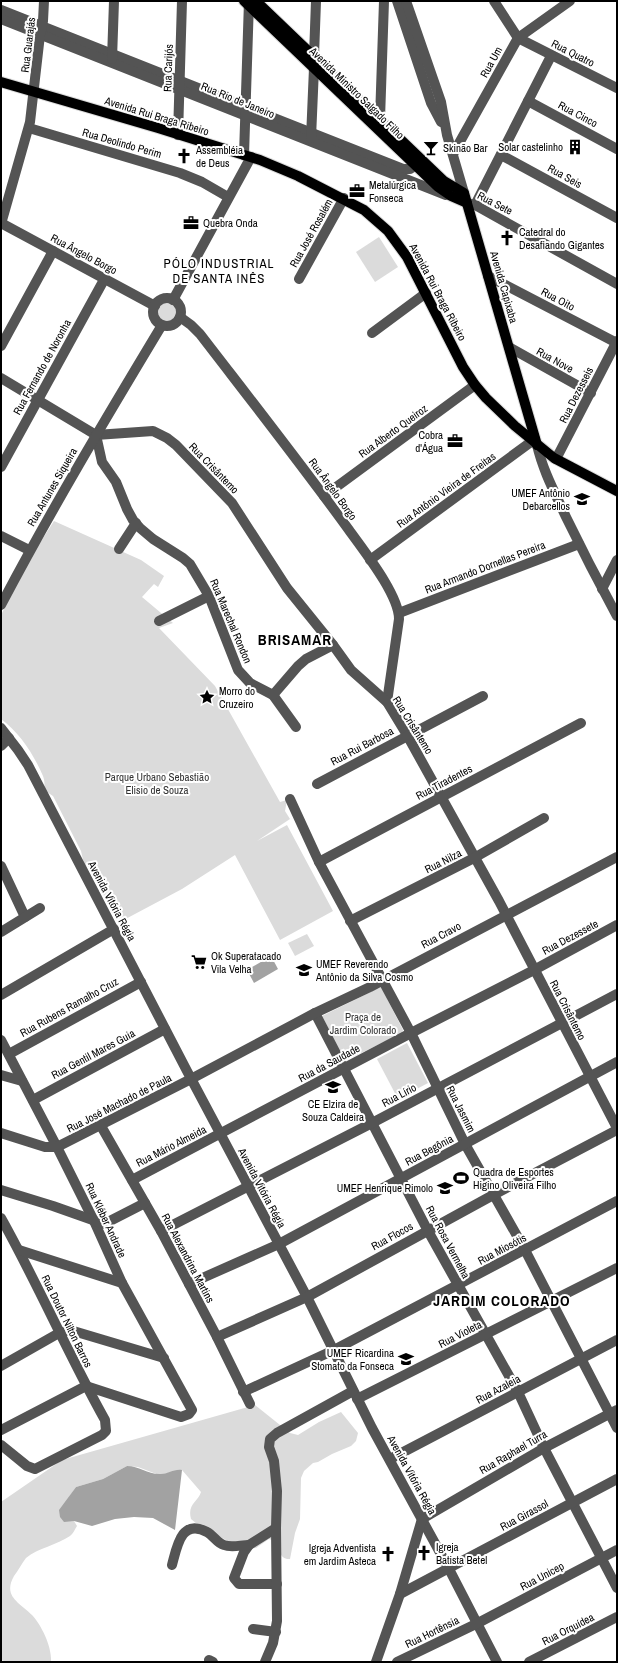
<svg xmlns="http://www.w3.org/2000/svg" width="618" height="1663" viewBox="0 0 618 1663" font-family="'Archivo Narrow',sans-serif">
  <style>
    .green { fill: #dbdbdb }
    .water { fill: #a2a2a2 }
    .lines { fill: none; stroke-linecap: round; stroke-linejoin: round }
    .major-casing { stroke: #dbdbdb; stroke-width: 12 }
    .minor { stroke: #545454; stroke-width: 10 }
    .major { stroke: #000; stroke-width: 10 }
    .labels { text-anchor: middle; dominant-baseline: central; stroke-width: 4; stroke-linejoin: round; paint-order: stroke }
    .street-label { font-size: 11px; fill: #000; stroke: #fff }
    .poi-label { font-size: 11px; fill: #000; stroke: #fff; text-anchor: start }
    .park-label { font-size: 11px; fill: #323232; stroke: #fff }
    .quarter-label { font-size: 13px; letter-spacing: 1px; fill: #000; stroke: #fff }
    .district-label { font-size: 15px; font-weight: bold; letter-spacing: 1px; fill: #000; stroke: #fff }
  </style>
  <rect width="100%" height="100%" fill="#fff"/>
  <g class="green">
    <path d="M 379,237 L 398,267 L 375,282 L 356,252 Z"/>
    <circle cx="167" cy="312" r="9"/>
    <path d="M 54,521 L 141,560 L 164,576 L 158,587 L 154,584 L 142,597 L 173,623 L 159,628 L 215,686 L 280,802 L 287,800 L 285,811 L 290,819 L 257,841 L 287,825 L 333,911 L 280,940 L 235,855 L 182,889 L 118,923 L 89,867 L 84,864 L 81,851 L 53,796 C 40,788 47,787 43,776 C 34,755 20,733 1,719 L 1,615 L 29,560 Z"/>
    <path d="M 307,934 L 314,946 L 295,956 L 288,943 Z"/>
    <path d="M 381,987 L 403,1030 L 402,1033 L 345,1061 L 322,1016 Z"/>
    <path d="M 407,1043 L 428,1083 L 398,1099 L 377,1059 Z"/>
    <path d="M 255,1405 L 290,1433 L 298,1435 L 319,1422 L 341,1412 L 358,1433 L 356,1441 L 351,1446 L 332,1454 L 318,1462 L 313,1463 L 304,1471 L 301,1478 L 300,1519 L 295,1533 L 290,1559 C 280,1560 278,1548 274,1541 L 269,1539 L 256,1548 L 242,1549 L 197,1524 L 191,1519 C 187,1504 198,1502 201,1492 L 182,1470 L 159,1475 L 138,1467 L 127,1466 L 103,1479 L 76,1487 L 69,1497 L 67,1521 L 74,1521 L 77,1526 C 75,1529 73,1534 70,1536 C 57,1545 38,1548 26,1558 C 22,1563 18,1571 14,1576 C 2,1597 21,1603 32,1615 C 42,1626 52,1647 51,1662 L 7,1662 L 1,1660 L 1,1502 L 62,1460 Z"/>
  </g>
  <g class="water">
    <path d="M 271,956 L 278,969 L 254,983 L 247,970 Z"/>
    <path d="M 127,1466 C 139,1466 149,1475 161,1474 C 169,1474 173,1469 182,1470 L 175,1530 L 153,1518 L 134,1517 L 115,1519 L 92,1526 L 74,1521 L 64,1522 L 60,1517 L 59,1510 L 76,1487 L 103,1479 Z"/>
  </g>
  <g class="lines">
    <defs>
      <g id="major">
        <path d="M 244,1 L 438,187 L 451,196 L 467,203"/>
        <path d="M 256,1 L 444,181 L 464,193 L 537,445"/>
        <path d="M 1,82 L 158,128 L 260,160 L 298,176 L 364,210 L 388,231 L 407,257 L 463,367 L 475,385 L 486,398 L 515,426 L 554,458 L 617,491"/>
      </g>
    </defs>
    <use href="#major" class="major-casing"/>
    <g class="minor">
      <path d="M 397,1 L 431,103 L 441,122"/>
      <path d="M 406,1 L 441,102 L 447,135 L 464,193"/>
      <path d="M 494,1 L 518,38 L 617,88"/>
      <path d="M 1,10 L 403,169 L 410,169 L 415,165"/>
      <path d="M 1,19 L 446,195"/>
      <path d="M 314,56 L 316,1"/>
      <path d="M 112,59 L 114,1"/>
      <path d="M 528,101 L 617,149"/>
      <path d="M 380,119 L 384,1"/>
      <path d="M 29,128 L 180,173 L 202,182 L 228,197"/>
      <path d="M 178,135 L 182,1"/>
      <path d="M 311,138 L 314,68"/>
      <path d="M 453,154 L 518,38 L 570,1"/>
      <path d="M 244,155 L 249,1"/>
      <path d="M 501,155 L 617,218"/>
      <path d="M 467,203 L 475,205 L 617,284"/>
      <path d="M 475,205 L 551,56"/>
      <path d="M 1,223 L 155,306"/>
      <path d="M 1,224 L 30,122 L 40,35 L 43,21 L 44,1"/>
      <path d="M 488,276 L 617,343"/>
      <path d="M 299,279 L 344,198"/>
      <circle cx="167" cy="312" r="14"/>
      <path d="M 173,300 L 251,157"/>
      <path d="M 180,317 L 191,325 L 200,334 C 250,399 301,464 349,530 C 364,551 399,595 399,619 L 387,702"/>
      <path d="M 372,333 L 426,293"/>
      <path d="M 1,346 L 53,251"/>
      <path d="M 509,347 L 591,393"/>
      <path d="M 1,378 L 96,435"/>
      <path d="M 96,435 L 153,431 L 167,438 L 176,445 L 232,503 L 287,588 L 333,645 L 351,670 L 387,702 L 407,735 L 499,901 L 617,1128"/>
      <path d="M 96,435 L 102,462 L 116,482 L 127,509 L 133,520 L 140,528 L 153,539 L 183,558 L 190,564 L 209,596 L 238,670 L 250,683 L 273,695 L 296,727"/>
      <path d="M 537,445 C 543,471 555,493 566,517 C 582,550 599,583 617,616"/>
      <path d="M 556,459 L 617,341"/>
      <path d="M 1,467 L 105,278"/>
      <path d="M 324,496 L 475,385"/>
      <path d="M 1,536 L 29,550"/>
      <path d="M 119,549 L 136,523"/>
      <path d="M 370,560 L 535,439"/>
      <path d="M 602,589 L 617,560"/>
      <path d="M 1,605 C 51,510 106,418 162,325"/>
      <path d="M 399,613 L 579,544"/>
      <path d="M 159,621 L 209,596"/>
      <path d="M 273,695 L 298,666 L 306,659 L 333,645"/>
      <path d="M 1,728 L 18,750 L 28,765 L 187,1071 L 307,1297 L 372,1428 L 449,1569 L 497,1662"/>
      <path d="M 1,746 L 9,738"/>
      <path d="M 317,784 L 483,696"/>
      <path d="M 290,799 L 319,862 L 411,1033 L 465,1144 L 525,1250 L 617,1428"/>
      <path d="M 319,862 L 581,723"/>
      <path d="M 1,866 L 25,917"/>
      <path d="M 350,921 L 474,858 L 544,818"/>
      <path d="M 1,932 L 40,908"/>
      <path d="M 1,995 L 114,929"/>
      <path d="M 315,1013 L 428,1231 L 518,1392 L 544,1448 L 617,1588"/>
      <path d="M 1,1040 L 57,1147 L 94,1221 L 122,1283 L 192,1410 L 189,1414 L 181,1417 L 86,1386"/>
      <path d="M 9,1054 L 141,982"/>
      <path d="M 1,1075 L 22,1081"/>
      <path d="M 33,1100 L 165,1029"/>
      <path d="M 101,1126 L 161,1231 L 217,1337 L 250,1404"/>
      <path d="M 1,1133 L 45,1147 L 57,1147 L 191,1079 L 315,1013 L 370,987 L 617,857"/>
      <path d="M 132,1180 L 411,1033 L 534,970 L 617,925"/>
      <path d="M 1,1190 L 53,1206 L 104,1224 L 145,1203"/>
      <path d="M 1,1218 C 38,1284 68,1354 105,1420 L 106,1431 L 102,1435 L 35,1469 L 27,1466 L 1,1445"/>
      <path d="M 161,1231 L 372,1123 L 617,994"/>
      <path d="M 19,1250 L 122,1283"/>
      <path d="M 189,1284 L 279,1244 L 617,1062"/>
      <path d="M 217,1337 L 307,1297 L 495,1194 L 617,1130"/>
      <path d="M 1,1366 L 59,1333 L 70,1330 L 164,1358"/>
      <path d="M 243,1392 L 334,1350 L 617,1201"/>
      <path d="M 357,1399 L 617,1268"/>
      <path d="M 1,1430 L 86,1386"/>
      <path d="M 390,1459 L 617,1340"/>
      <path d="M 422,1519 L 544,1448 L 617,1410"/>
      <path d="M 276,1528 L 249,1545 L 244,1552 L 234,1578 L 239,1584 L 277,1584"/>
      <path d="M 172,1565 C 177,1547 181,1518 207,1532 C 213,1535 217,1543 224,1545 C 231,1548 241,1545 249,1545"/>
      <path d="M 400,1594 L 617,1479"/>
      <path d="M 253,1629 L 276,1632"/>
      <path d="M 209,1660 L 213,1662"/>
      <path d="M 265,1662 L 273,1643 L 277,1621 L 276,1528 L 277,1491 L 274,1461 L 269,1447 L 270,1439 L 277,1433 L 353,1391"/>
      <path d="M 376,1662 L 400,1594 L 422,1519"/>
      <path d="M 397,1662 L 478,1623 L 617,1550"/>
      <path d="M 529,1662 L 617,1617"/>
    </g>
    <use href="#major" class="major"/>
  </g>
  <defs>
    <symbol id="building-bare" viewBox="-9 -9 18 18"><path d="M-4-6H4V6H1V3H-1V6H-4ZM-2.5-4.3h1.7v1.8h-1.7ZM.8-4.3h1.7v1.8H.8ZM-2.5-1h1.7V.8h-1.7ZM.8-1h1.7V.8H.8Z" fill="#000" stroke="#fff" stroke-width="2.5" paint-order="stroke"/></symbol>
    <symbol id="bar-bare" viewBox="-9 -9 18 18"><path d="M-6-5H6L.8 .8V4.5H3.5V6h-7V4.5H-.8V.8Z" fill="#000" stroke="#fff" stroke-width="2.5" paint-order="stroke"/></symbol>
    <symbol id="church-bare" viewBox="-9 -9 18 18"><path d="M-1.2-6h2.4v3.5h3.3v2.4h-3.3V6h-2.4V-.1h-3.3v-2.4h3.3Z" fill="#000" stroke="#fff" stroke-width="2.5" paint-order="stroke"/></symbol>
    <symbol id="office-bare" viewBox="-9 -9 18 18"><path d="M-6-3h4V-5.5h4V-3h4V5H-6ZM-1-4.5V-3h2v-1.5ZM-6 0V1H6V0Z" fill="#000" stroke="#fff" stroke-width="2.5" paint-order="stroke"/></symbol>
    <symbol id="school-bare" viewBox="-9 -9 18 18"><path d="M0-5L7-2L0 1L-7-2ZM-4 1L0 2.5L4 1V4Q0 6-4 4Z" fill="#000" stroke="#fff" stroke-width="2.5" paint-order="stroke"/></symbol>
    <symbol id="sight-bare" viewBox="-9 -9 18 18"><path d="M0-6L1.8-2.2L6-1.7L2.9 1.2L3.7 5.4L0 3.3L-3.7 5.4L-2.9 1.2L-6-1.7L-1.8-2.2Z" fill="#000" stroke="#fff" stroke-width="2.5" paint-order="stroke"/></symbol>
    <symbol id="supermarket-bare" viewBox="-9 -9 18 18"><path d="M-6-5.5h2.5l.6 2H6L4.5 2H-2.5L-4.4-4H-6ZM-1.5 3.2a1.3 1.3 0 1 0 .1 0ZM3 3.2a1.3 1.3 0 1 0 .1 0Z" fill="#000" stroke="#fff" stroke-width="2.5" paint-order="stroke"/></symbol>
    <symbol id="stadium-bare" viewBox="-9 -9 18 18"><path d="M0-5a6.5 5 0 1 0 0 10a6.5 5 0 1 0 0-10ZM-3.5-1.8h7v3.6h-7Z" fill="#000" stroke="#fff" stroke-width="2.5" paint-order="stroke"/></symbol>
  </defs>
  <g fill-rule="evenodd">
    <use href="#building-bare" x="564" y="136" width="22" height="22"/>
    <use href="#bar-bare" x="420" y="137" width="22" height="22"/>
    <use href="#church-bare" x="173" y="145" width="22" height="22"/>
    <use href="#office-bare" x="346" y="180" width="22" height="22"/>
    <use href="#office-bare" x="180" y="212" width="22" height="22"/>
    <use href="#church-bare" x="496" y="227" width="22" height="22"/>
    <use href="#office-bare" x="444" y="430" width="22" height="22"/>
    <use href="#school-bare" x="571" y="488" width="22" height="22"/>
    <use href="#sight-bare" x="196" y="686" width="22" height="22"/>
    <use href="#supermarket-bare" x="188" y="951" width="22" height="22"/>
    <use href="#school-bare" x="293" y="959" width="22" height="22"/>
    <use href="#school-bare" x="322" y="1076" width="22" height="22"/>
    <use href="#stadium-bare" x="450" y="1167" width="22" height="22"/>
    <use href="#school-bare" x="434" y="1177" width="22" height="22"/>
    <use href="#school-bare" x="395" y="1348" width="22" height="22"/>
    <use href="#church-bare" x="413" y="1542" width="22" height="22"/>
    <use href="#church-bare" x="377" y="1543" width="22" height="22"/>
  </g>
  <g class="labels">
    <g class="street-label">
      <text transform="translate(28 45) rotate(-83)">Rua Guarajás</text>
      <text transform="translate(573 53) rotate(27)">Rua Quatro</text>
      <text transform="translate(491 62) rotate(-61)">Rua Um</text>
      <text transform="translate(168 68) rotate(-88)">Rua Carijós</text>
      <text transform="translate(357 93) rotate(44)">Avenida Ministro Salgado Filho</text>
      <text transform="translate(238 100) rotate(22)">Rua Rio de Janeiro</text>
      <text transform="translate(578 114) rotate(28)">Rua Cinco</text>
      <text transform="translate(157 116) rotate(17)">Avenida Rui Braga Ribeiro</text>
      <text transform="translate(122 143) rotate(16)">Rua Deolindo Perim</text>
      <text transform="translate(565 176) rotate(29)">Rua Seis</text>
      <text transform="translate(495 203) rotate(27)">Rua Sete</text>
      <text transform="translate(311 233) rotate(-61)">Rua José Rosalém</text>
      <text transform="translate(84 254) rotate(28)">Rua Ângelo Borgo</text>
      <text transform="translate(504 287) rotate(74)">Avenida Capixaba</text>
      <text transform="translate(438 292) rotate(62)">Avenida Rui Braga Ribeiro</text>
      <text transform="translate(558 299) rotate(28)">Rua Oito</text>
      <text transform="translate(555 360) rotate(29)">Rua Nove</text>
      <text transform="translate(42 367) rotate(-61)">Rua Fernando de Noronha</text>
      <text transform="translate(576 395) rotate(-63)">Rua Dezesseis</text>
      <text transform="translate(393 431) rotate(-36)">Rua Alberto Queiroz</text>
      <text transform="translate(214 468) rotate(46)">Rua Crisântemo</text>
      <text transform="translate(52 487) rotate(-60)">Rua Antunes Siqueira</text>
      <text transform="translate(333 489) rotate(54)">Rua Ângelo Borgo</text>
      <text transform="translate(446 490) rotate(-36)">Rua Antônio Vieira de Freitas</text>
      <text transform="translate(485 567) rotate(-21)">Rua Armando Dornellas Pereira</text>
      <text transform="translate(231 621) rotate(67)">Rua Marechal Rondon</text>
      <text transform="translate(413 725) rotate(58)">Rua Crisântemo</text>
      <text transform="translate(362 746) rotate(-28)">Rua Rui Barbosa</text>
      <text transform="translate(444 782) rotate(-28)">Rua Tiradentes</text>
      <text transform="translate(443 861) rotate(-27)">Rua Nilza</text>
      <text transform="translate(112 901) rotate(62)">Avenida Vitória Régia</text>
      <text transform="translate(441 935) rotate(-28)">Rua Cravo</text>
      <text transform="translate(570 937) rotate(-28)">Rua Dezessete</text>
      <text transform="translate(69 1007) rotate(-29)">Rua Rubens Ramalho Cruz</text>
      <text transform="translate(568 1010) rotate(63)">Rua Crisântemo</text>
      <text transform="translate(93 1054) rotate(-28)">Rua Gentil Mares Guia</text>
      <text transform="translate(329 1063) rotate(-28)">Rua da Saudade</text>
      <text transform="translate(399 1095) rotate(-28)">Rua Lírio</text>
      <text transform="translate(119 1103) rotate(-27)">Rua José Machado de Paula</text>
      <text transform="translate(461 1109) rotate(63)">Rua Jasmim</text>
      <text transform="translate(171 1146) rotate(-27)">Rua Mário Almeida</text>
      <text transform="translate(429 1150) rotate(-28)">Rua Begônia</text>
      <text transform="translate(262 1188) rotate(62)">Avenida Vitória Régia</text>
      <text transform="translate(106 1220) rotate(65)">Rua Kléber Andrade</text>
      <text transform="translate(392 1236) rotate(-29)">Rua Flocos</text>
      <text transform="translate(448 1242) rotate(62)">Rua Rosa Vermelha</text>
      <text transform="translate(502 1249) rotate(-28)">Rua Miosótis</text>
      <text transform="translate(188 1258) rotate(62)">Rua Alexandrina Martins</text>
      <text transform="translate(67 1321) rotate(64)">Rua Doutor Nilton Barros</text>
      <text transform="translate(460 1334) rotate(-27)">Rua Violeta</text>
      <text transform="translate(498 1389) rotate(-28)">Rua Azaleia</text>
      <text transform="translate(513 1452) rotate(-30)">Rua Raphael Turra</text>
      <text transform="translate(412 1475) rotate(61)">Avenida Vitória Régia</text>
      <text transform="translate(524 1515) rotate(-28)">Rua Girassol</text>
      <text transform="translate(542 1576) rotate(-28)">Rua Unicep</text>
      <text transform="translate(568 1629) rotate(-27)">Rua Orquídea</text>
      <text transform="translate(432 1632) rotate(-26)">Rua Hortênsia</text>
    </g>
    <g class="poi-label">
      <text x="563" y="147" text-anchor="end">Solar castelinho</text>
      <text x="443" y="148">Skinão Bar</text>
      <text x="196" y="150">Assembléia<tspan x="196" dy="13">de Deus</tspan></text>
      <text x="369" y="185">Metalúrgica<tspan x="369" dy="13">Fonseca</tspan></text>
      <text x="203" y="223">Quebra Onda</text>
      <text x="519" y="232">Catedral do<tspan x="519" dy="13">Desafiando Gigantes</tspan></text>
      <text x="443" y="435" text-anchor="end">Cobra<tspan x="443" dy="13">d'Água</tspan></text>
      <text x="570" y="493" text-anchor="end">UMEF Antônio<tspan x="570" dy="13">Debarcellos</tspan></text>
      <text x="219" y="691">Morro do<tspan x="219" dy="13">Cruzeiro</tspan></text>
      <text x="211" y="956">Ok Superatacado<tspan x="211" dy="13">Vila Velha</tspan></text>
      <text x="316" y="964">UMEF Reverendo<tspan x="316" dy="13">Antônio da Silva Cosmo</tspan></text>
      <text x="333" y="1104" text-anchor="middle">CE Elzira de<tspan x="333" dy="13">Souza Caldeira</tspan></text>
      <text x="473" y="1172">Quadra de Esportes<tspan x="473" dy="13">Higino Oliveira Filho</tspan></text>
      <text x="433" y="1188" text-anchor="end">UMEF Henrique Rimolo</text>
      <text x="394" y="1353" text-anchor="end">UMEF Ricardina<tspan x="394" dy="13">Stomato da Fonseca</tspan></text>
      <text x="436" y="1547">Igreja<tspan x="436" dy="13">Batista Betel</tspan></text>
      <text x="376" y="1548" text-anchor="end">Igreja Adventista<tspan x="376" dy="13">em Jardim Asteca</tspan></text>
    </g>
    <g class="park-label">
      <text x="157" y="777">Parque Urbano Sebastião<tspan x="157" dy="13">Elisio de Souza</tspan></text>
      <text x="363" y="1017">Praça de<tspan x="363" dy="13">Jardim Colorado</tspan></text>
    </g>
    <g class="quarter-label">
      <text x="219" y="263">PÓLO INDUSTRIAL<tspan x="219" dy="15">DE SANTA INÊS</tspan></text>
    </g>
    <g class="district-label">
      <text x="295" y="639">BRISAMAR</text>
      <text x="502" y="1300">JARDIM COLORADO</text>
    </g>
  </g>
  <rect width="618" height="1663" fill="none" stroke="#000000" stroke-width="4"/>
</svg>
